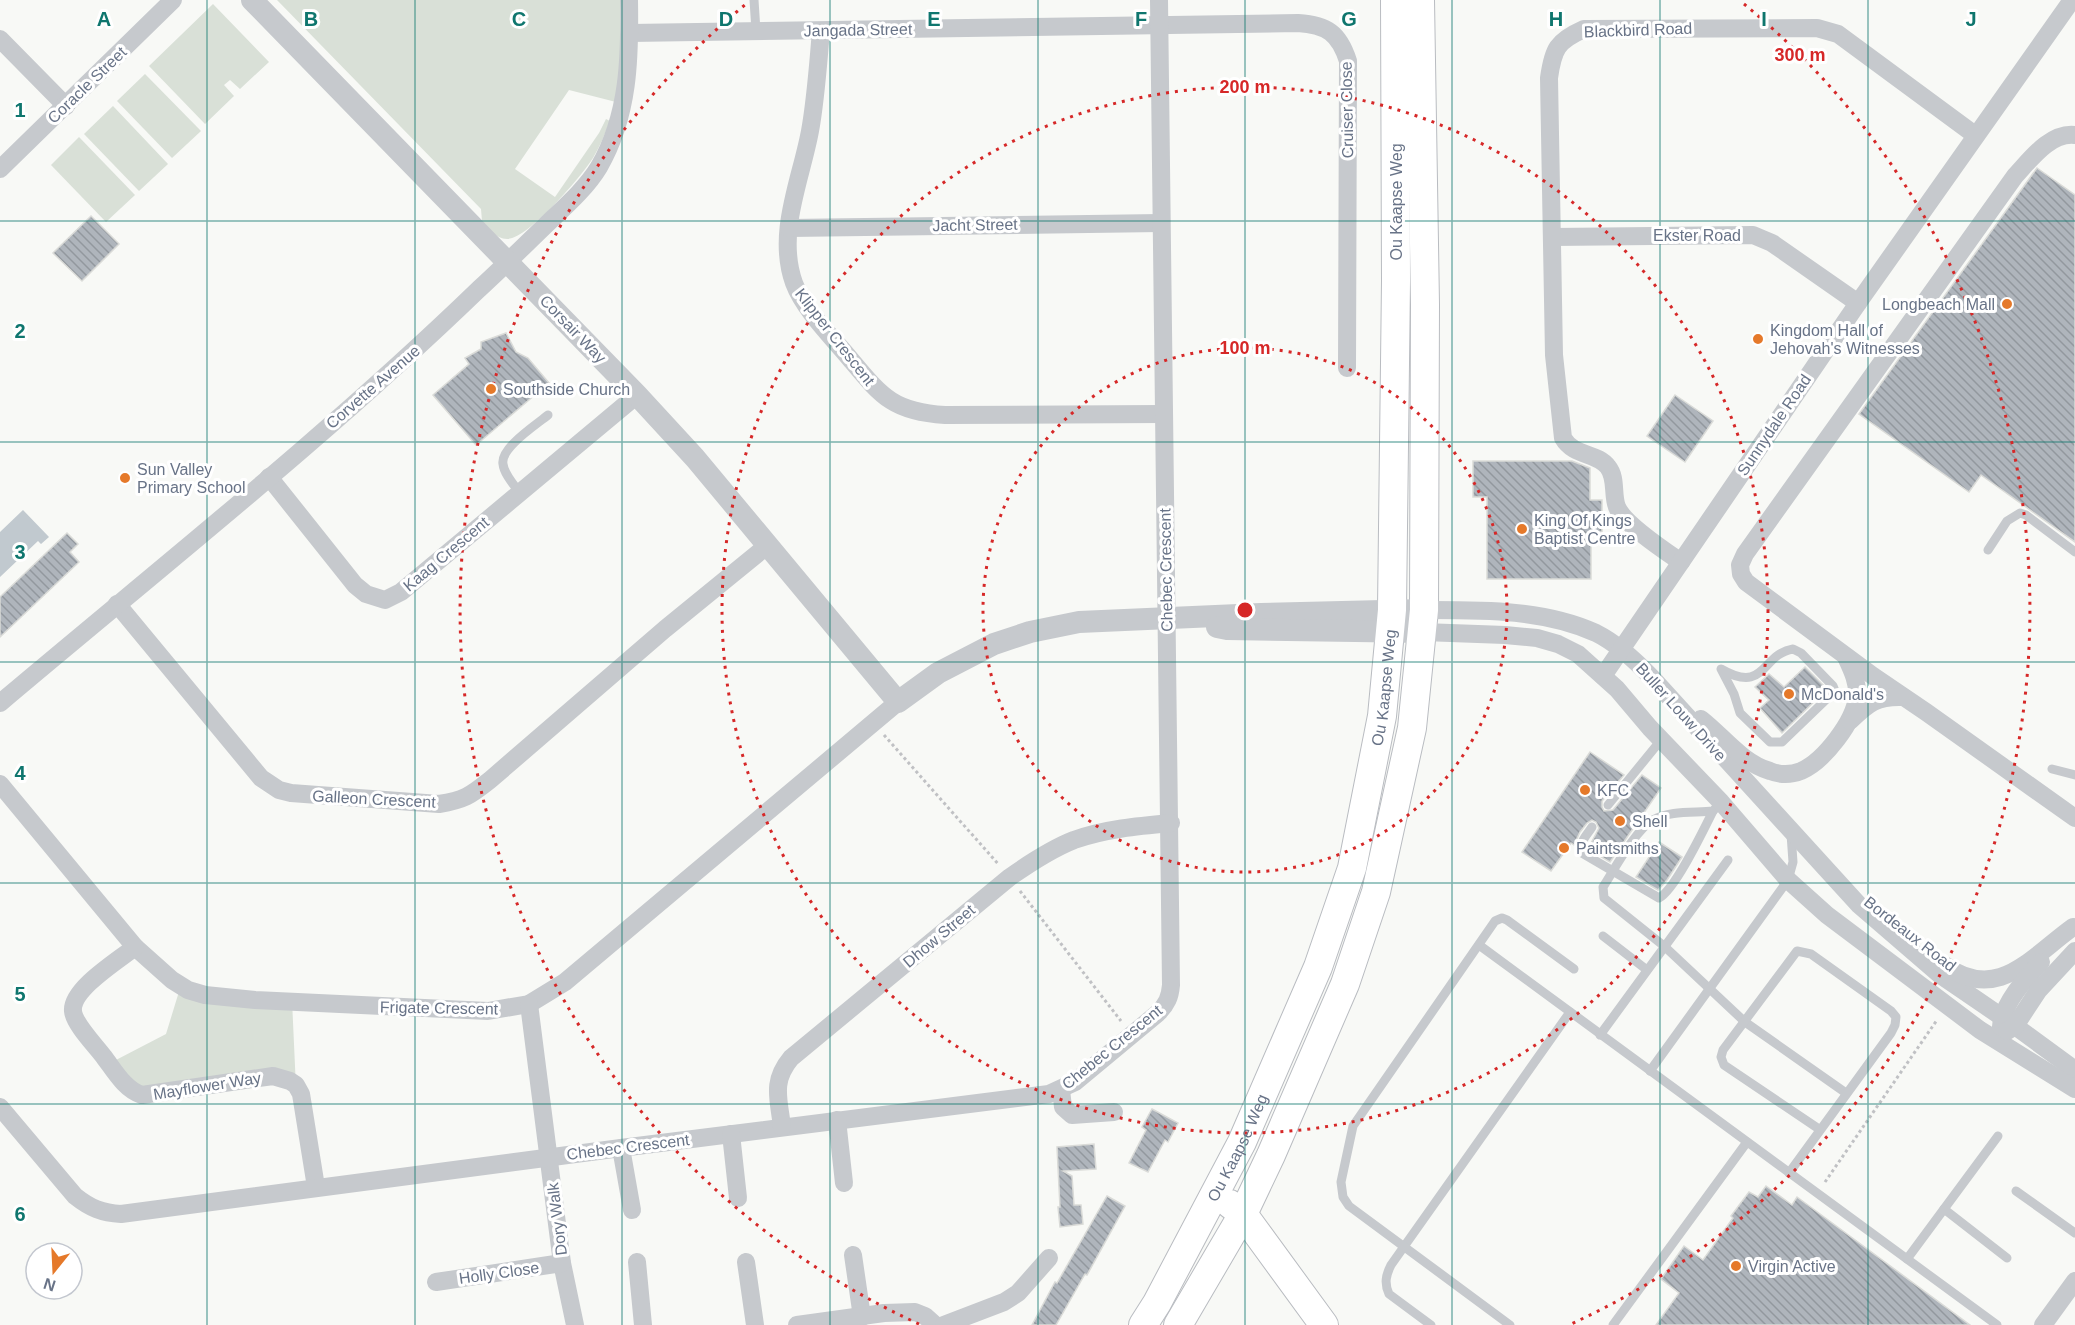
<svg xmlns="http://www.w3.org/2000/svg" width="2075" height="1325" viewBox="0 0 2075 1325" font-family="Arial,sans-serif">
  <style>
    .park { fill: #d9e0d7 }
    .water { fill: #c1c9cf }
    .building { fill: url(#building-back-hatch); stroke: #dadbd8; stroke-width: 1.5 }
    .lines { fill: none; stroke-linecap: round; stroke-linejoin: round }
    .primary-casing { stroke: #b9bcc1; stroke-width: 30 }
    .path { stroke: #c0c1c4; stroke-width: 3; stroke-dasharray: 3 3; stroke-linecap: butt }
    .service { stroke: #c6c9cd; stroke-width: 9 }
    .minor { stroke: #c6c9cd; stroke-width: 18 }
    .tertiary { stroke: #c6c9cd; stroke-width: 22 }
    .primary { stroke: #fff; stroke-width: 28 }
    .grid { fill: none; stroke: #0f766e; stroke-width: 1.5; stroke-opacity: 0.55 }
    .ring { fill: none; stroke: #d62828; stroke-width: 3; stroke-dasharray: 3 6 }
    .poi-dot { fill: #e5792a; stroke: #fff; stroke-width: 2 }
    .labels { text-anchor: middle; dominant-baseline: central; stroke-width: 6; stroke-linejoin: round; paint-order: stroke }
    .street-label { font-size: 16px; fill: #687387; stroke: #fff }
    .poi-label { font-size: 16px; fill: #687387; stroke: #fff; text-anchor: start }
    .grid-label { font-size: 20px; text-anchor: middle; font-weight: bold; fill: #0f766e; stroke: #fff; stroke-width: 6; stroke-linejoin: round; paint-order: stroke }
    .centre { fill: #d62828; stroke: #fff; stroke-width: 3 }
    .ring-label { font-size: 18px; text-anchor: middle; font-weight: bold; fill: #d62828; stroke: #fff; stroke-width: 6; stroke-linejoin: round; paint-order: stroke }
  </style>
  <defs>
    <pattern id="building-back-hatch" width="6" height="6" patternUnits="userSpaceOnUse" patternTransform="scale(1.5)"><rect width="6" height="6" fill="#afb5bc"/><path d="M-1 5l2 2M0 0l6 6M5-1l2 2" fill="none" stroke="#92989e"/></pattern>
  </defs>
  <rect width="100%" height="100%" fill="#f8f9f6"/>
  <g class="park">
    <path d="M 277,0 L 620,0 L 620,73 L 616,102 L 569,90 L 515,169 L 555,197 L 599,133 L 606,119 L 610,121 C 605,134 600,146 593,158 C 581,177 528,239 507,239 C 496,239 489,228 482,221 L 481,209 Z"/>
    <path d="M 213,4 L 269,62 L 240,89 L 230,80 L 224,85 L 234,96 L 205,124 L 149,66 Z"/>
    <path d="M 145,74 L 201,131 L 172,158 L 117,101 Z"/>
    <path d="M 113,106 L 168,164 L 139,191 L 84,134 Z"/>
    <path d="M 79,137 L 135,195 L 106,222 L 51,165 Z"/>
    <path d="M 181,985 L 292,1000 L 296,1088 L 275,1077 L 140,1091 L 114,1061 L 166,1034 Z"/>
  </g>
  <path class="water" d="M 23,510 L 49,537 L 41,544 L 38,541 L 0,577 L 0,532 Z"/>
  <g class="building">
    <path d="M 2037,168 L 2075,195 L 2075,542 L 1981,475 L 1969,492 L 1859,414 Z"/>
    <path d="M 91,216 L 119,244 L 82,281 L 53,253 Z"/>
    <path d="M 506,333 L 516,352 L 528,358 L 549,383 L 476,445 L 433,395 L 469,364 L 465,358 L 481,349 L 481,342 Z"/>
    <path d="M 1675,395 L 1713,421 L 1685,462 L 1647,436 Z"/>
    <path d="M 1473,461 L 1572,461 L 1590,468 L 1590,500 L 1602,500 L 1602,532 L 1591,532 L 1591,579 L 1487,579 L 1487,497 L 1473,497 Z"/>
    <path d="M 67,533 L 78,544 L 70,552 L 79,562 L 0,637 L 0,597 Z"/>
    <path d="M 1805,667 L 1827,689 L 1782,733 L 1760,708 L 1769,700 L 1755,687 L 1769,674 L 1784,687 Z"/>
    <path d="M 1590,752 L 1624,775 L 1602,801 L 1602,807 L 1604,811 L 1613,810 L 1642,775 L 1661,788 L 1610,862 L 1588,849 L 1599,828 L 1596,822 L 1592,820 L 1587,823 L 1580,832 L 1574,845 L 1571,843 L 1551,871 L 1522,852 Z"/>
    <path d="M 1659,842 L 1682,857 L 1667,880 L 1658,890 L 1636,877 Z"/>
    <path d="M 1152,1109 L 1178,1123 L 1168,1142 L 1165,1140 L 1148,1172 L 1129,1163 L 1146,1130 L 1142,1127 Z"/>
    <path d="M 1094,1144 L 1096,1169 L 1063,1171 L 1072,1176 L 1074,1205 L 1081,1205 L 1083,1224 L 1060,1227 L 1058,1207 L 1060,1207 L 1057,1147 Z"/>
    <path d="M 1766,1186 L 1792,1205 L 1797,1197 L 1970,1325 L 1656,1325 L 1679,1293 L 1661,1279 L 1684,1246 L 1703,1260 L 1733,1218 L 1731,1216 L 1749,1192 L 1758,1197 Z"/>
    <path d="M 1107,1196 L 1125,1206 L 1087,1275 L 1085,1274 L 1056,1325 L 1032,1325 L 1055,1282 L 1057,1283 Z"/>
  </g>
  <g class="lines">
    <defs>
      <g id="primary">
        <path d="M 1230,1204 L 1243,1214 L 1324,1325"/>
        <path id="s1" d="M 1143,1325 L 1157,1303 L 1242,1142 L 1318,967 L 1352,868 L 1382,716 L 1392,610 L 1396,281 L 1395,0"/>
        <path d="M 1178,1325 L 1243,1214 L 1271,1155 L 1345,984 L 1376,892 L 1412,728 L 1424,610 L 1425,304 L 1420,0"/>
      </g>
    </defs>
    <use href="#primary" class="primary-casing"/>
    <g class="path">
      <path d="M 884,735 L 999,865"/>
      <path d="M 1020,891 L 1121,1021"/>
      <path d="M 1825,1182 L 1937,1020"/>
    </g>
    <g class="service">
      <path d="M 754,0 L 756,31"/>
      <path d="M 520,493 C 514,485 504,474 503,464 C 500,448 536,425 548,415"/>
      <path d="M 1988,550 L 2007,521 L 2020,513 L 2026,515 L 2075,552"/>
      <path d="M 1793,649 L 1801,653 L 1833,686 L 1835,691 L 1782,742 L 1770,742 L 1740,713 L 1734,694 L 1721,669 C 1766,695 1761,654 1793,649 Z"/>
      <path d="M 2052,769 L 2075,775"/>
      <path d="M 1721,802 L 1713,811 C 1695,813 1670,810 1653,820 C 1636,829 1614,870 1603,887 L 1604,898 L 1664,946 L 1745,1022 L 1846,1093"/>
      <path d="M 1608,805 L 1661,740"/>
      <path d="M 1592,827 C 1587,835 1578,843 1582,853 L 1659,898 C 1675,890 1704,829 1713,811"/>
      <path d="M 1603,936 L 1647,970"/>
      <path d="M 1479,945 L 1997,1325"/>
      <path d="M 1600,1035 L 1728,860"/>
      <path d="M 1650,1071 L 1788,880 L 1793,862 L 1791,834"/>
      <path d="M 1789,1173 L 1891,1033 L 1895,1025 L 1896,1017 L 1891,1011 L 1811,954 L 1797,951 L 1723,1050 L 1721,1057 L 1724,1065 L 1819,1129"/>
      <path d="M 2016,1191 L 2075,1233"/>
      <path d="M 1944,1209 L 2007,1258"/>
      <path d="M 1907,1259 L 1998,1136"/>
      <path d="M 1431,1325 L 1389,1294 C 1384,1283 1386,1275 1391,1265 L 1570,1012"/>
      <path d="M 1510,1325 L 1349,1206 L 1343,1197 L 1341,1182 L 1353,1126 L 1495,921 L 1502,918 L 1507,920 L 1574,969"/>
      <path d="M 1613,1325 L 1747,1142"/>
    </g>
    <g class="minor">
      <path d="M 821,31 C 818,64 816,98 810,131 C 801,180 776,233 794,283 C 804,310 833,338 851,360 C 882,397 894,412 945,415 L 1163,414"/>
      <path d="M 630,33 L 1298,23 C 1327,25 1339,33 1348,61 L 1347,368"/>
      <path d="M 0,39 L 66,106"/>
      <path d="M 2075,135 C 2050,132 2030,160 2015,176 L 1745,554 L 1740,565 L 1741,574 L 1746,582 L 1873,676 L 1926,712 L 2075,818"/>
      <path d="M 0,169 L 173,0"/>
      <path d="M 789,228 L 1161,223"/>
      <path d="M 1552,237 L 1753,235 L 1772,243 L 1858,303"/>
      <path d="M 269,477 L 355,585 L 366,594 L 385,600 L 401,592 L 637,395"/>
      <path d="M 1681,562 C 1665,551 1624,524 1617,507 C 1612,495 1617,478 1608,467 C 1597,452 1574,457 1563,438 L 1554,355 L 1549,78 C 1553,49 1557,41 1584,29 L 1817,28 L 1838,34 L 1975,135"/>
      <path d="M 117,604 L 261,778 L 279,790 L 291,793 L 439,804 C 464,800 470,796 490,780 L 665,629 L 768,545"/>
      <path d="M 1424,610 C 1481,610 1544,609 1596,633 C 1618,644 1636,661 1653,679 L 1859,905 L 1939,974 L 2015,1026 L 2075,1070"/>
      <path d="M 1423,632 L 1505,635 L 1537,638 L 1558,644 L 1578,654 L 1617,689 L 1650,728 L 1721,802 L 1788,880 L 1827,915 L 1980,1030 L 2075,1089"/>
      <path d="M 1603,676 L 1858,303 L 2072,0"/>
      <path d="M 0,703 C 161,567 327,436 479,289 C 503,267 526,244 550,221 C 567,205 587,187 599,167 C 629,115 630,58 629,0"/>
      <path d="M 1701,719 C 1723,736 1742,763 1770,771 C 1780,775 1791,775 1801,771 C 1824,761 1855,721 1857,696 C 1858,682 1852,670 1846,657"/>
      <path d="M 1850,721 C 1868,703 1877,696 1903,697"/>
      <path d="M 0,784 L 135,947 L 172,980 L 188,990 L 205,995 L 255,1000 L 488,1011 L 529,1004 L 565,982 L 898,702"/>
      <path d="M 135,947 C 119,960 71,989 73,1011 C 74,1024 96,1046 104,1057 C 114,1070 125,1090 142,1095 L 273,1076 L 290,1081 L 296,1085 L 301,1094 L 316,1187"/>
      <path d="M 1943,964 C 1997,1004 2030,958 2073,927"/>
      <path d="M 529,1004 L 562,1263 L 575,1325"/>
      <path d="M 2001,1027 C 2002,1004 2026,978 2041,962"/>
      <path d="M 2007,1031 L 2015,1026 L 2038,991 L 2075,951"/>
      <path d="M 1061,1090 L 1063,1107 L 1072,1115 L 1114,1112"/>
      <path d="M 0,1107 L 75,1196 C 90,1208 102,1213 121,1214 L 621,1148 L 1049,1094 L 1075,1082 L 1158,1013 C 1167,1004 1170,997 1171,985 L 1159,0"/>
      <path d="M 837,1120 L 844,1183"/>
      <path d="M 782,1127 C 779,1099 771,1082 791,1058 L 1010,877 C 1030,863 1051,849 1074,840 C 1105,829 1138,826 1171,823"/>
      <path d="M 731,1134 L 738,1198"/>
      <path d="M 621,1148 L 632,1210"/>
      <path d="M 853,1255 L 862,1317"/>
      <path d="M 637,1262 L 643,1325"/>
      <path d="M 746,1262 L 755,1325"/>
      <path d="M 436,1282 L 562,1263"/>
      <path d="M 797,1325 L 884,1313 L 915,1312 L 925,1316 L 935,1325"/>
      <path d="M 944,1325 L 1004,1302 L 1018,1293 L 1049,1258"/>
      <path d="M 2043,1325 L 2075,1281"/>
    </g>
    <g class="tertiary">
      <path d="M 252,0 L 637,395 L 695,458 L 898,702 L 938,673 L 994,644 L 1030,632 L 1079,622 L 1261,614 L 1424,610"/>
      <path d="M 1217,627 L 1227,629 L 1423,632"/>
    </g>
    <use href="#primary" class="primary"/>
  </g>
  <path class="grid" d="M 207,0 L 207,1325M 415,0 L 415,1325M 622,0 L 622,1325M 830,0 L 830,1325M 1038,0 L 1038,1325M 1245,0 L 1245,1325M 1452,0 L 1452,1325M 1660,0 L 1660,1325M 1868,0 L 1868,1325M 0,221 L 2075,221M 0,442 L 2075,442M 0,662 L 2075,662M 0,883 L 2075,883M 0,1104 L 2075,1104"/>
  <g class="ring">
    <circle cx="1245" cy="610" r="262"/>
    <circle cx="1245" cy="610" r="523"/>
    <path d="M919 1324A785 785 0 0 1 746 4M1744 4A785 785 0 0 1 1571 1324"/>
  </g>
  <g class="poi-dot">
    <circle cx="2007" cy="304" r="6"/>
    <circle cx="1758" cy="339" r="6"/>
    <circle cx="491" cy="389" r="6"/>
    <circle cx="125" cy="478" r="6"/>
    <circle cx="1522" cy="529" r="6"/>
    <circle cx="1789" cy="694" r="6"/>
    <circle cx="1585" cy="790" r="6"/>
    <circle cx="1620" cy="821" r="6"/>
    <circle cx="1564" cy="848" r="6"/>
    <circle cx="1736" cy="1266" r="6"/>
  </g>
  <g class="labels">
    <g class="street-label">
      <text transform="translate(858 30) rotate(-1)">Jangada Street</text>
      <text transform="translate(1638 30) rotate(-2)">Blackbird Road</text>
      <text transform="translate(87 85) rotate(-44)">Coracle Street</text>
      <text transform="translate(1347 110) rotate(-91)">Cruiser Close</text>
      <text transform="translate(1396 202) rotate(-90)">Ou Kaapse Weg</text>
      <text transform="translate(975 225) rotate(-1)">Jacht Street</text>
      <text x="1697" y="235">Ekster Road</text>
      <text transform="translate(573 329) rotate(46)">Corsair Way</text>
      <text transform="translate(835 337) rotate(52)">Klipper Crescent</text>
      <text transform="translate(373 387) rotate(-41)">Corvette Avenue</text>
      <text transform="translate(1774 425) rotate(-56)">Sunnydale Road</text>
      <text transform="translate(446 554) rotate(-40)">Kaag Crescent</text>
      <text transform="translate(1166 570) rotate(-91)">Chebec Crescent</text>
      <text stroke="none"><textPath href="#s1" startOffset="687">Ou Kaapse Weg</textPath></text>
      <text transform="translate(1681 712) rotate(48)">Buller Louw Drive</text>
      <text transform="translate(374 799) rotate(3)">Galleon Crescent</text>
      <text transform="translate(1910 934) rotate(38)">Bordeaux Road</text>
      <text transform="translate(939 936) rotate(-40)">Dhow Street</text>
      <text transform="translate(439 1008) rotate(1)">Frigate Crescent</text>
      <text transform="translate(1112 1047) rotate(-39)">Chebec Crescent</text>
      <text transform="translate(207 1086) rotate(-9)">Mayflower Way</text>
      <text transform="translate(628 1147) rotate(-7)">Chebec Crescent</text>
      <text stroke="none"><textPath href="#s1" startOffset="201">Ou Kaapse Weg</textPath></text>
      <text transform="translate(557 1219) rotate(-97)">Dory Walk</text>
      <text transform="translate(499 1273) rotate(-8)">Holly Close</text>
    </g>
    <g class="poi-label">
      <text x="1995" y="304" text-anchor="end">Longbeach Mall</text>
      <text x="1770" y="330">Kingdom Hall of<tspan x="1770" dy="18">Jehovah's Witnesses</tspan></text>
      <text x="503" y="389">Southside Church</text>
      <text x="137" y="469">Sun Valley<tspan x="137" dy="18">Primary School</tspan></text>
      <text x="1534" y="520">King Of Kings<tspan x="1534" dy="18">Baptist Centre</tspan></text>
      <text x="1801" y="694">McDonald's</text>
      <text x="1597" y="790">KFC</text>
      <text x="1632" y="821">Shell</text>
      <text x="1576" y="848">Paintsmiths</text>
      <text x="1748" y="1266">Virgin Active</text>
    </g>
  </g>
  <g class="grid-label">
    <text x="104" y="26">A</text>
    <text x="311" y="26">B</text>
    <text x="519" y="26">C</text>
    <text x="726" y="26">D</text>
    <text x="934" y="26">E</text>
    <text x="1141" y="26">F</text>
    <text x="1349" y="26">G</text>
    <text x="1556" y="26">H</text>
    <text x="1764" y="26">I</text>
    <text x="1971" y="26">J</text>
    <text x="20" y="117">1</text>
    <text x="20" y="338">2</text>
    <text x="20" y="559">3</text>
    <text x="20" y="780">4</text>
    <text x="20" y="1001">5</text>
    <text x="20" y="1221">6</text>
  </g>
  <circle cx="1245" cy="610" r="9" class="centre"/>
  <g class="ring-label">
    <text x="1800" y="61">300 m</text>
    <text x="1245" y="93">200 m</text>
    <text x="1245" y="354">100 m</text>
  </g>
  <g transform="translate(54 1271) rotate(198)"><circle r="28" fill="#ffffff" stroke="#c3c7cf" stroke-width="1.5"/>
  <path d="M0-4.5L10 22L0 15L-10 22Z" fill="#e5792a"/>
  <text y="-9" font-size="16" font-weight="bold" text-anchor="middle" fill="#687387">N</text>
  </g>
</svg>
